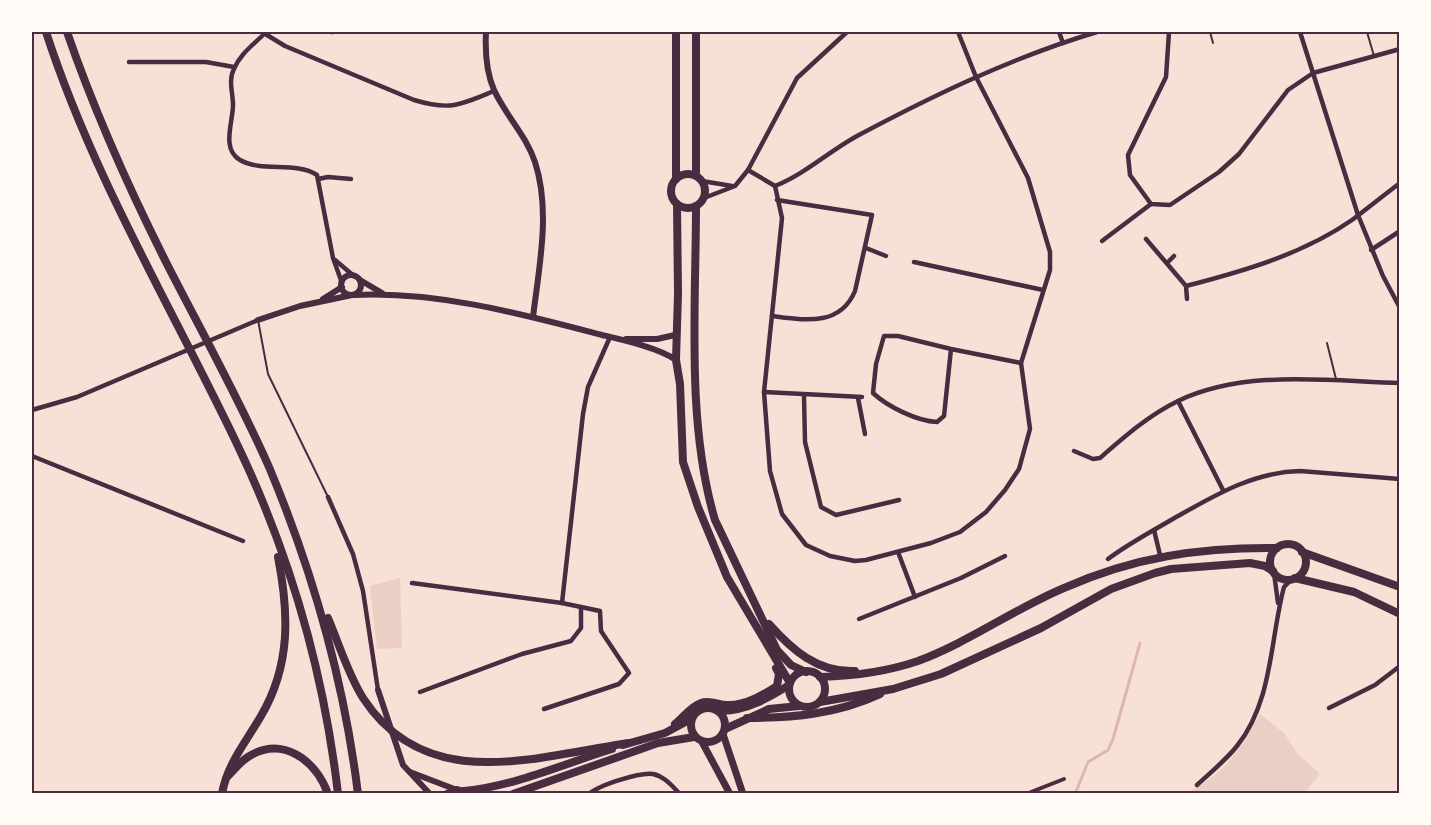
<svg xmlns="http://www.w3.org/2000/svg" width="1431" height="825" viewBox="0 0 1431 825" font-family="Mulish,sans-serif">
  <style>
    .green { fill: #ebcfc5 }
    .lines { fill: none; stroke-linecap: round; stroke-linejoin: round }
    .stream { stroke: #dcb8b0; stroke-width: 3 }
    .service { stroke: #4a2c40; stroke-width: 2 }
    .pedestrian { stroke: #4a2c40; stroke-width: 4 }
    .minor { stroke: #4a2c40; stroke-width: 4.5 }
    .tertiary { stroke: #4a2c40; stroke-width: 6 }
    .secondary { stroke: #4a2c40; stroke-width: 7 }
    .primary { stroke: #4a2c40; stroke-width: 8 }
    .motorway { stroke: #4a2c40; stroke-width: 8 }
    .neatline { fill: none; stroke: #4a2c40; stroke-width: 2 }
  </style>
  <rect width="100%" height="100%" fill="#f7e1d7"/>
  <g class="green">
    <path d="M 400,578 L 402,648 L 377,649 L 370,586 Z"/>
    <path d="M 1260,714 L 1285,734 L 1296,752 L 1320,774 L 1305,793 L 1187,793 C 1226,772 1239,752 1260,714 Z"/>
  </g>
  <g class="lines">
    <path class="stream" d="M 1075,794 L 1088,762 L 1108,750 L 1113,739 L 1140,643"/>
    <g class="service">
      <path d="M 1210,32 L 1213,43"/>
      <path d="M 1367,32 L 1374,56"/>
      <path d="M 258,320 L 268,374 L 328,497"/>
      <path d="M 1327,343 L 1336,379"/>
    </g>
    <path class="pedestrian" d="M 1026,794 L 1064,779"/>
    <g class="minor">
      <path d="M 262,32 L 285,46 L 414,100 C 451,111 460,105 494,91"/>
      <path d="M 331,32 L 333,32"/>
      <path d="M 847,32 L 797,78 L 748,170 L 775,186 L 782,218 L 764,392 L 770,471 L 782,514 L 806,545 L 830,556 L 855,561 L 866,560 L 931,543 L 960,532 L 986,512 L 1005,490 L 1019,469 L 1030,429 L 1021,363 L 1050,270 L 1050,252 L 1028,178 L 976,77 L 958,32"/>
      <path d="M 1059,32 L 1063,43"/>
      <path d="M 1169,32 L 1166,77 L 1128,155 L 1130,175 L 1151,204 L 1170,205 L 1219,172 L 1239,154 L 1288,90 L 1313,73 L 1400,49"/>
      <path d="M 1300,32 L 1358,215 L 1383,276 L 1400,308"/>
      <path d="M 264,34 C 253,45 240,54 234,69 C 228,80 233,93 233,105 C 233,122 221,149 240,160 C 263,173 295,161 317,175 L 333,258 L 342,283"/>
      <path d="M 129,62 L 206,62 L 234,67"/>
      <path d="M 318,179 L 328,177 L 351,179"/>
      <path d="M 702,181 L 732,186"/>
      <path d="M 775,186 C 805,174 828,152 857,136 C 934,95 1013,57 1097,32"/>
      <path d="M 704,198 L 735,186 L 748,170"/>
      <path d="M 1146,239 L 1186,286 C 1244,271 1303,254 1352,220 C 1368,208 1384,195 1400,183"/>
      <path d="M 1102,241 L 1151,204"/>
      <path d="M 866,248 L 886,256"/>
      <path d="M 1371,250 L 1400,231"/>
      <path d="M 335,260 L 354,276"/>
      <path d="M 914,262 L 1043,290"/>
      <path d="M 1167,263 L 1174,256"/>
      <path d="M 1186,286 L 1187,299"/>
      <path d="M 772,316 C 804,320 840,327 855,291 L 872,215 L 777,200"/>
      <path d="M 951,349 L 944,416 L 937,422 C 917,421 888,407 873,393 L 876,364 L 884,336 L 898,336 L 951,349 L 1021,363"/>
      <path d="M 764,392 L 862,397"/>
      <path d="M 804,396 L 805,442 L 821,507 L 836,515 L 899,500"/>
      <path d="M 858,398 L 865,434"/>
      <path d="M 1178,401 L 1223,490"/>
      <path d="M 32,410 L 77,397 L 258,320"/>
      <path d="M 1074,451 L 1093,459 L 1100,458 C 1124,437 1149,415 1178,401 C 1245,369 1327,381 1400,383"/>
      <path d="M 32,456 L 243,541"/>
      <path d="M 328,497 L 353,554 L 363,591 L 378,690"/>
      <path d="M 1154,530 L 1160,555"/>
      <path d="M 898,552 L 915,597"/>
      <path d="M 1108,559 C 1128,544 1149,533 1171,520 C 1212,497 1252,472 1300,471 L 1400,479"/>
      <path d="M 1274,573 L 1278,603"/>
      <path d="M 412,583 L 562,603 L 600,611 L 601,631 L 629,673 L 619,684 L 544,709"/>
      <path d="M 562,603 L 583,414 L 588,387 L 610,337"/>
      <path d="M 859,619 L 961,578 L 1005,556"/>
      <path d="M 420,692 L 522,654 L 571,641 L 581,628 L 581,607"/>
      <path d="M 1329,708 L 1375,685 L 1400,666"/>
      <path d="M 1197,785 C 1210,773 1226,760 1237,746 C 1273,701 1270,639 1284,587 L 1291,580"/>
      <path d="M 589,794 C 599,785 640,772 653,774 C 664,776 672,786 680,794"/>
    </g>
    <g class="tertiary">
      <path d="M 486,32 C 485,52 486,72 494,90 C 506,116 526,135 535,162 C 551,211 539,267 533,317"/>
      <circle cx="351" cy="285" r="10"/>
      <path d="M 360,280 L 382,293"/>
      <path d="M 354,295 C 438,291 522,314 602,335 C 623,340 659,348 676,360"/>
      <path d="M 323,299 L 342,287"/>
      <path d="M 258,320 L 300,306 L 352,295"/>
      <path d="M 626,339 L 657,339 L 675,335"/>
      <path d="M 378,690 L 403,765 L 430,794"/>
      <path d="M 410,772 L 457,790"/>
    </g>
    <g class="secondary">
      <path d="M 723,734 L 743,794"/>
      <path d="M 702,742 L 730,794"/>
    </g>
    <g class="primary">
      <path d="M 676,32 L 676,179"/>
      <path d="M 696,32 L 696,175"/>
      <circle cx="688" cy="191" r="17"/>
      <path d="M 677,204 L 678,293 L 676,360 L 680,384 L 683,462 L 698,507 L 727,577 L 790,683"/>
      <path d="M 696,206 C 696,307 686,423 715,520 L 777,650 L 791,665 L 806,672"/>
      <circle cx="1288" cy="562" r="18"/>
      <path d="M 1302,552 L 1400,587"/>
      <path d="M 1295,578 L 1354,592 L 1400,614"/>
      <path d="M 769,624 C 792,650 818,673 855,671"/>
      <circle cx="807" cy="689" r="18"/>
      <path d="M 820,677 C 853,676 886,672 918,661 C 969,642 1014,609 1064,588 C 1134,557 1201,547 1277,548"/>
      <path d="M 820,702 L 893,689 L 941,674 L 1041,628 L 1111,589 L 1155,573 L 1171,569 L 1250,563 L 1265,566 L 1273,571"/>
      <circle cx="708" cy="725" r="17"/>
      <path d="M 722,711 C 747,710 769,698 789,685"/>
      <path d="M 747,718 C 793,718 837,714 880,694"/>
      <path d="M 675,724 C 684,717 690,707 701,703 C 711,699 719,706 729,705 C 746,705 763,695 777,686 L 779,674 L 776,668"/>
      <path d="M 725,729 L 769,709 L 799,706"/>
      <path d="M 623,745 L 665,733 L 691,719"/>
      <path d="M 464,791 C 515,786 563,764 612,749"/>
      <path d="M 447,794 L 457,790 L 467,793"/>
      <path d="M 513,794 L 658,743 L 694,737"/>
    </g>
    <g class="motorway">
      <path d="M 46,32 C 93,177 171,306 236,442 C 289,552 324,673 338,794"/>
      <path d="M 67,32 C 95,113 130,191 169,268 C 203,334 239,399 269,467 C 313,572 344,680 358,794"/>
      <path d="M 328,618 C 339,644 348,674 363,698 C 427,796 536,756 629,743"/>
      <path d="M 227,777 C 234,770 240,762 248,757 C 282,735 316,760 328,794"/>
      <path d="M 222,794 C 227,764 246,742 261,716 C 291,665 289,613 278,557"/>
    </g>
  </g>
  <rect width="1431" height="825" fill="none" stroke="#fffaf5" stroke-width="66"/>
  <rect x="33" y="33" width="1365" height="759" class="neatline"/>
</svg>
